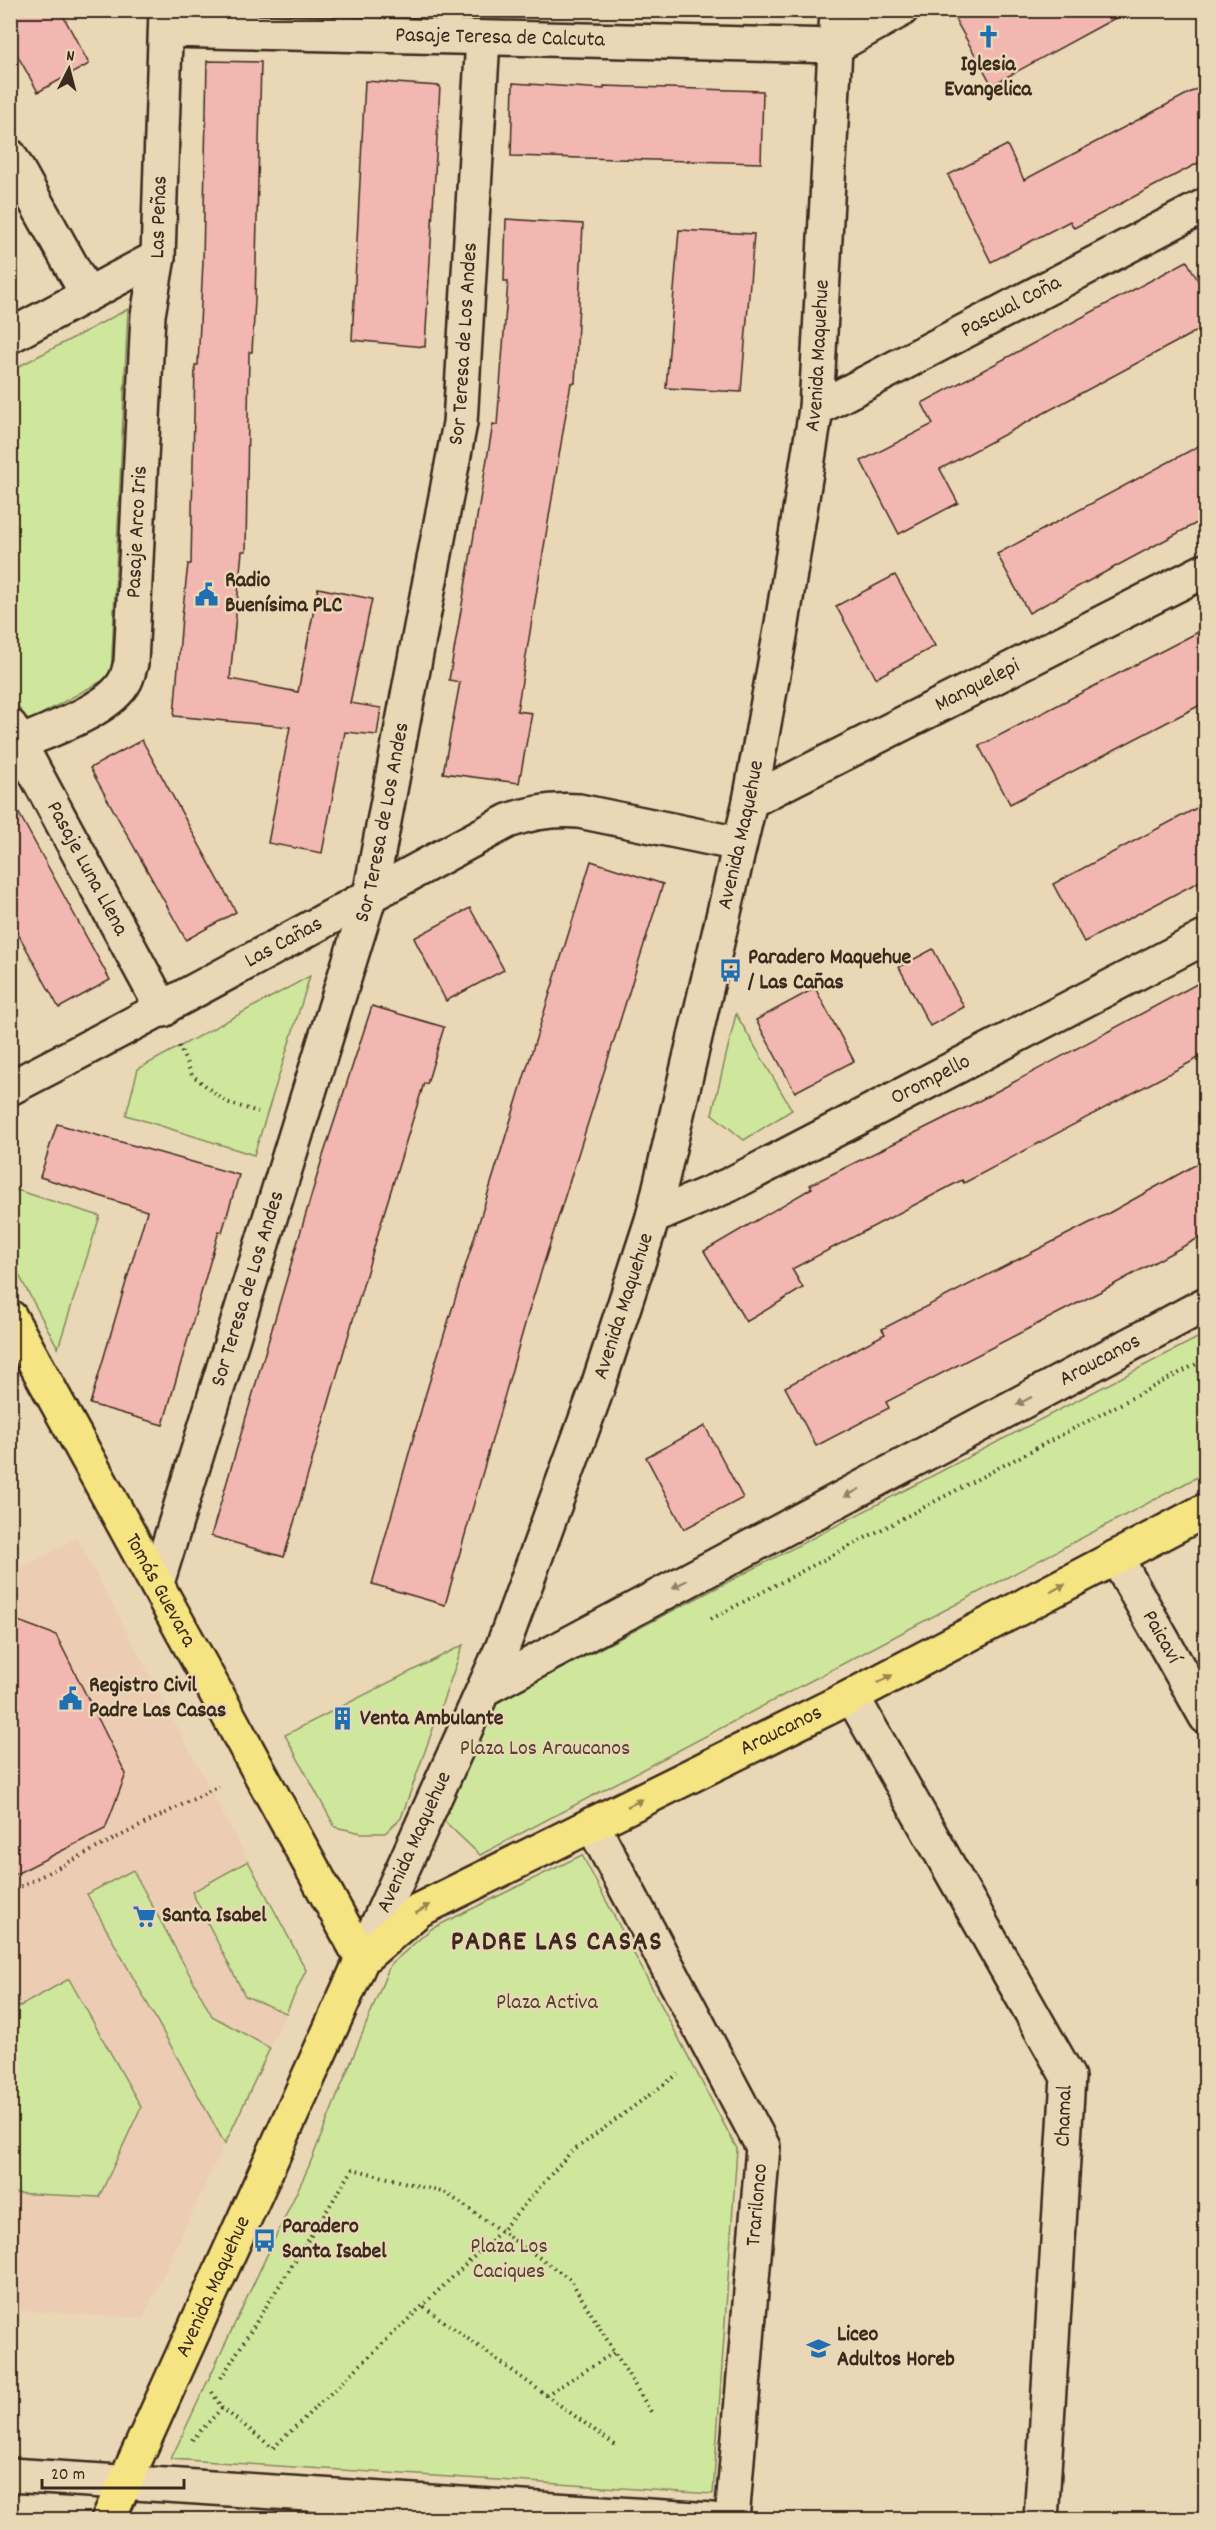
<svg xmlns="http://www.w3.org/2000/svg" width="1216" height="2530" viewBox="0 0 1216 2530" font-family="Dekko,sans-serif">
  <style>
    .built { fill: #eccdb4 }
    .green { fill: #cfe79d; stroke: #85885e; stroke-width: 1.5 }
    .building { fill: #f2b7b0; stroke: #3b2a1e; stroke-width: 1.5 }
    .lines { fill: none; stroke-linecap: round; stroke-linejoin: round }
    .minor-casing { stroke: #3b2a1e; stroke-width: 38 }
    .major-casing { stroke: #3b2a1e; stroke-width: 38 }
    .path { stroke: #3b2a1e; stroke-width: 4; stroke-dasharray: 1.5 4.5; stroke-linecap: butt }
    .minor { stroke: #ead7b5; stroke-width: 33 }
    .major { stroke: #f6e381; stroke-width: 33 }
    .oneway { fill: #92806a }
    .oneway2 { fill: #988650 }
    .labels { text-anchor: middle; dominant-baseline: central; stroke-width: 5; stroke-linejoin: round; paint-order: stroke }
    .street-label { font-size: 22px; fill: #3b2a1e; stroke: #ead7b5 }
    .poi-label { font-size: 22px; font-weight: bold; fill: #3b2a1e; stroke: #ead7b5; text-anchor: start }
    .park-label { font-size: 22px; fill: #514631; stroke: #ead7b5 }
    .district-label { font-size: 28px; font-weight: bold; letter-spacing: 1.5px; fill: #3b2a1e; stroke: #ead7b5 }
  </style>
  <rect width="100%" height="100%" fill="#ead7b5"/>
  <filter id="ink" filterUnits="userSpaceOnUse"><feTurbulence type="fractalNoise" baseFrequency=".0167" numOctaves="2"/><feDisplacementMap in="SourceGraphic" scale="12" xChannelSelector="R" yChannelSelector="G"/><feConvolveMatrix kernelMatrix="1 2 1 2 8 2 1 2 1" color-interpolation-filters="sRGB"/></filter>
  <g filter="url(#ink)">
    <path class="built" d="M 77,1538 L 306,1970 L 143,2318 L 11,2310 L 10,1574 Z"/>
    <g class="green">
      <path d="M 128,309 L 111,676 L 27,722 L 10,692 L 10,371 Z"/>
      <path d="M 310,976 L 254,1155 L 126,1115 L 138,1069 Z"/>
      <path d="M 736,1014 L 792,1110 L 744,1140 L 712,1114 Z"/>
      <path d="M 10,1188 L 100,1216 L 58,1348 L 11,1260 Z"/>
      <path d="M 1205,1334 L 1205,1473 L 480,1855 L 439,1816 L 481,1713 L 505,1698 Z"/>
      <path d="M 463,1645 L 401,1818 L 385,1833 L 362,1833 L 335,1827 L 285,1735 Z"/>
      <path d="M 582,1855 L 737,2149 L 713,2494 L 171,2459 L 309,2166 L 390,1965 L 431,1929 Z"/>
      <path d="M 248,1861 L 306,1970 L 286,2013 L 245,1996 L 192,1892 Z"/>
      <path d="M 133,1870 L 212,2016 L 270,2048 L 225,2144 L 87,1894 Z"/>
      <path d="M 69,1979 L 141,2107 L 99,2197 L 11,2193 L 11,2011 Z"/>
    </g>
    <g class="building">
      <path d="M 10,10 L 60,10 L 89,64 L 38,92 L 10,42 Z"/>
      <path d="M 950,10 L 1130,10 L 992,85 Z"/>
      <path d="M 207,61 L 261,62 L 255,300 L 252,352 L 249,352 L 246,551 L 242,551 L 230,679 L 298,692 L 318,588 L 372,599 L 350,703 L 381,708 L 377,735 L 345,732 L 322,853 L 268,843 L 290,727 L 174,716 L 182,617 L 188,564 L 191,564 L 195,365 L 198,365 L 203,261 Z"/>
      <path d="M 365,81 L 440,86 L 425,347 L 352,340 Z"/>
      <path d="M 513,83 L 604,89 L 604,86 L 763,91 L 761,163 L 511,156 Z"/>
      <path d="M 1206,84 L 1206,159 L 1074,228 L 1070,221 L 991,262 L 948,175 L 1007,145 L 1024,180 Z"/>
      <path d="M 506,219 L 583,224 L 575,383 L 571,383 L 517,711 L 532,713 L 519,783 L 443,773 L 460,682 L 449,680 L 493,424 L 497,425 L 508,281 L 504,281 Z"/>
      <path d="M 679,230 L 754,234 L 741,392 L 666,388 Z"/>
      <path d="M 1187,261 L 1206,295 L 1206,326 L 940,469 L 958,503 L 899,534 L 861,461 L 933,424 L 922,403 Z"/>
      <path d="M 1206,442 L 1206,518 L 1029,613 L 997,554 Z"/>
      <path d="M 895,575 L 935,646 L 876,678 L 836,606 Z"/>
      <path d="M 1206,628 L 1206,702 L 1010,804 L 979,746 Z"/>
      <path d="M 142,740 L 236,912 L 186,940 L 90,768 Z"/>
      <path d="M 10,797 L 110,980 L 59,1008 L 10,919 Z"/>
      <path d="M 1206,803 L 1206,878 L 1084,942 L 1053,884 Z"/>
      <path d="M 591,861 L 663,884 L 527,1317 L 445,1605 L 372,1584 L 426,1393 Z"/>
      <path d="M 470,908 L 504,970 L 446,1001 L 414,938 Z"/>
      <path d="M 933,949 L 964,1007 L 930,1026 L 899,967 Z"/>
      <path d="M 1206,979 L 1206,1054 L 964,1183 L 962,1180 L 792,1269 L 803,1288 L 746,1322 L 704,1251 L 812,1188 L 810,1185 L 975,1103 Z"/>
      <path d="M 815,988 L 854,1061 L 795,1092 L 756,1020 Z"/>
      <path d="M 372,1006 L 444,1027 L 427,1084 L 424,1083 L 384,1213 L 284,1557 L 211,1536 L 322,1159 Z"/>
      <path d="M 57,1124 L 239,1175 L 222,1232 L 219,1231 L 163,1425 L 90,1404 L 147,1211 L 40,1177 Z"/>
      <path d="M 1206,1159 L 1206,1234 L 1111,1286 L 886,1402 L 889,1408 L 816,1446 L 785,1387 L 885,1334 L 882,1329 L 1109,1213 Z"/>
      <path d="M 705,1426 L 743,1498 L 684,1529 L 646,1457 Z"/>
      <path d="M 10,1618 L 56,1635 L 126,1774 L 105,1829 L 10,1877 Z"/>
    </g>
    <g class="lines">
      <defs>
        <g id="minor">
          <path id="s1" d="M 166,30 L 836,46"/>
          <path d="M 836,46 L 901,10"/>
          <path d="M 10,156 L 87,294"/>
          <path d="M 10,336 L 158,257"/>
          <path id="s2" d="M 816,409 L 1206,205"/>
          <path id="s3" d="M 10,726 L 163,1010"/>
          <path id="s4" d="M 20,743 C 49,730 110,710 125,681 C 128,676 129,669 131,663 L 148,315 L 158,257 L 166,10"/>
          <path id="s5" d="M 750,801 L 1206,570"/>
          <path id="s6" d="M 10,1088 C 178,1002 342,910 508,821 C 532,812 554,809 579,811 L 739,844"/>
          <path id="s7" d="M 653,1217 L 729,1185 L 1206,937"/>
          <path id="s8" d="M 1116,1557 L 1206,1717"/>
          <path id="s9" d="M 157,1583 L 370,895 L 460,423 L 483,39"/>
          <path id="s10" d="M 486,1688 L 1206,1304"/>
          <path d="M 852,1696 L 1068,2077 L 1041,2520"/>
          <path d="M 592,1824 L 763,2147 L 732,2520"/>
          <path id="s11" d="M 362,1959 L 503,1646 L 597,1389 L 653,1217 L 750,801 L 781,630 L 816,409 L 837,10"/>
          <path d="M 10,2475 L 712,2520"/>
        </g>
        <g id="major">
          <path id="s12" d="M 10,1317 L 362,1959"/>
          <path id="s13" d="M 108,2520 L 362,1959 L 419,1910 L 852,1696 L 1206,1510"/>
        </g>
      </defs>
      <use href="#minor" class="minor-casing"/>
      <use href="#major" class="major-casing"/>
      <g class="path">
        <path d="M 179,1046 L 192,1075 L 226,1102 L 258,1112"/>
        <path d="M 711,1619 L 1206,1359"/>
        <path d="M 10,1892 L 219,1786"/>
        <path d="M 424,2307 L 615,2445"/>
        <path d="M 221,2378 L 353,2169 L 446,2193 L 570,2279 L 653,2415"/>
        <path d="M 212,2392 L 222,2408 L 273,2448 L 501,2231 L 569,2154 L 678,2074"/>
        <path d="M 546,2395 L 615,2352"/>
        <path d="M 192,2440 L 222,2408"/>
      </g>
      <use href="#minor" class="minor"/>
      <use href="#major" class="major"/>
    </g>
    <defs><path id="oneway-solid" d="M-6-.8H1V-3.2L6.5 0L1 3.2V.8H-6Z" transform="scale(1.5)"/></defs>
    <g class="oneway">
      <use href="#oneway-solid" transform="translate(1024 1401) rotate(152)"/>
      <use href="#oneway-solid" transform="translate(852 1493) rotate(152)"/>
      <use href="#oneway-solid" transform="translate(680 1584) rotate(152)"/>
    </g>
    <g class="oneway2">
      <use href="#oneway-solid" transform="translate(1058 1588) rotate(-28)"/>
      <use href="#oneway-solid" transform="translate(885 1679) rotate(-28)"/>
      <use href="#oneway-solid" transform="translate(635 1803) rotate(-26)"/>
      <use href="#oneway-solid" transform="translate(423 1909) rotate(-31)"/>
    </g>
  </g>
  <defs>
    <symbol id="church-bare" viewBox="-9 -9 18 18"><path d="M-1.2-6h2.4v3.5h3.3v2.4h-3.3V6h-2.4V-.1h-3.3v-2.4h3.3Z" fill="#1f6fb2" stroke="#ead7b5" stroke-width="2.5" paint-order="stroke"/></symbol>
    <symbol id="civic-bare" viewBox="-9 -9 18 18"><path d="M-.6-6.5H3V-4.5H.6V-3L4-1V1h2V6H-6V1h2V-1L-.6-3ZM-1.2 2.5V6h2.4V2.5Z" fill="#1f6fb2" stroke="#ead7b5" stroke-width="2.5" paint-order="stroke"/></symbol>
    <symbol id="bus-bare" viewBox="-9 -9 18 18"><path d="M-5-6H5V4H4V6H2V4H-2V6H-4V4H-5ZM-3.5-4V0h7V-4ZM-3.5 1.2v1.5H-2V1.2ZM2 1.2v1.5H3.5V1.2Z" fill="#1f6fb2" stroke="#ead7b5" stroke-width="2.5" paint-order="stroke"/></symbol>
    <symbol id="building-bare" viewBox="-9 -9 18 18"><path d="M-4-6H4V6H1V3H-1V6H-4ZM-2.5-4.3h1.7v1.8h-1.7ZM.8-4.3h1.7v1.8H.8ZM-2.5-1h1.7V.8h-1.7ZM.8-1h1.7V.8H.8Z" fill="#1f6fb2" stroke="#ead7b5" stroke-width="2.5" paint-order="stroke"/></symbol>
    <symbol id="supermarket-bare" viewBox="-9 -9 18 18"><path d="M-6-5.5h2.5l.6 2H6L4.5 2H-2.5L-4.4-4H-6ZM-1.5 3.2a1.3 1.3 0 1 0 .1 0ZM3 3.2a1.3 1.3 0 1 0 .1 0Z" fill="#1f6fb2" stroke="#ead7b5" stroke-width="2.5" paint-order="stroke"/></symbol>
    <symbol id="school-bare" viewBox="-9 -9 18 18"><path d="M0-5L7-2L0 1L-7-2ZM-4 1L0 2.5L4 1V4Q0 6-4 4Z" fill="#1f6fb2" stroke="#ead7b5" stroke-width="2.5" paint-order="stroke"/></symbol>
  </defs>
  <g fill-rule="evenodd">
    <use href="#church-bare" x="972" y="20" width="33" height="33"/>
    <use href="#civic-bare" x="190" y="578" width="33" height="33"/>
    <use href="#bus-bare" x="714" y="954" width="33" height="33"/>
    <use href="#civic-bare" x="54" y="1682" width="33" height="33"/>
    <use href="#building-bare" x="326" y="1702" width="33" height="33"/>
    <use href="#supermarket-bare" x="128" y="1900" width="33" height="33"/>
    <use href="#bus-bare" x="248" y="2224" width="33" height="33"/>
    <use href="#school-bare" x="802" y="2332" width="33" height="33"/>
  </g>
  <g class="labels">
    <g class="street-label">
      <text stroke="none"><textPath href="#s1" startOffset="334">Pasaje Teresa de Calcuta</textPath></text>
      <text stroke="none"><textPath href="#s4" startOffset="590">Las Peñas</textPath></text>
      <text stroke="none"><textPath href="#s2" startOffset="220">Pascual Coña</textPath></text>
      <text stroke="none"><textPath href="#s9" startOffset="1280">Sor Teresa de Los Andes</textPath></text>
      <text stroke="none"><textPath href="#s11" startOffset="1676">Avenida Maquehue</textPath></text>
      <text stroke="none"><textPath href="#s4" startOffset="274">Pasaje Arco Iris</textPath></text>
      <text stroke="none"><textPath href="#s5" startOffset="255">Manquelepi</textPath></text>
      <text stroke="none"><textPath href="#s9" startOffset="794">Sor Teresa de Los Andes</textPath></text>
      <text stroke="none"><textPath href="#s11" startOffset="1190">Avenida Maquehue</textPath></text>
      <text stroke="none"><textPath href="#s3" startOffset="162">Pasaje Luna Llena</textPath></text>
      <text stroke="none"><textPath href="#s6" startOffset="310">Las Cañas</textPath></text>
      <text stroke="none"><textPath href="#s7" startOffset="310">Orompello</textPath></text>
      <text stroke="none"><textPath href="#s9" startOffset="308">Sor Teresa de Los Andes</textPath></text>
      <text stroke="none"><textPath href="#s11" startOffset="704">Avenida Maquehue</textPath></text>
      <text stroke="none"><textPath href="#s10" startOffset="696">Araucanos</textPath></text>
      <text stroke="none"><textPath href="#s12" startOffset="312">Tomás Guevara</textPath></text>
      <text stroke="none"><textPath href="#s8" startOffset="92">Paicaví</textPath></text>
      <text stroke="none"><textPath href="#s13" startOffset="1095">Araucanos</textPath></text>
      <text stroke="none"><textPath href="#s11" startOffset="128">Avenida Maquehue</textPath></text>
      <text transform="translate(1065 2116) rotate(-88)">Chamal</text>
      <text transform="translate(758 2205) rotate(-85)">Trarilonco</text>
      <text stroke="none"><textPath href="#s13" startOffset="256">Avenida Maquehue</textPath></text>
    </g>
    <g class="poi-label">
      <text x="988" y="65" text-anchor="middle">Iglesia<tspan x="988" dy="25">Evangelica</tspan></text>
      <text x="225" y="581">Radio<tspan x="225" dy="25">Buenísima PLC</tspan></text>
      <text x="748" y="958">Paradero Maquehue<tspan x="748" dy="25">/ Las Cañas</tspan></text>
      <text x="89" y="1686">Registro Civil<tspan x="89" dy="25">Padre Las Casas</tspan></text>
      <text x="360" y="1719">Venta Ambulante</text>
      <text x="162" y="1916">Santa Isabel</text>
      <text x="282" y="2227">Paradero<tspan x="282" dy="25">Santa Isabel</tspan></text>
      <text x="837" y="2335">Liceo<tspan x="837" dy="25">Adultos Horeb</tspan></text>
    </g>
    <g class="park-label">
      <text x="545" y="1749">Plaza Los Araucanos</text>
      <text x="547" y="2003">Plaza Activa</text>
      <text x="509" y="2247">Plaza Los<tspan x="509" dy="25">Caciques</tspan></text>
    </g>
    <g class="district-label">
      <text x="557" y="1944">PADRE LAS CASAS</text>
    </g>
  </g>
  <rect width="1216" height="2530" fill="none" stroke="#ead7b5" stroke-width="36"/>
  <rect x="18" y="18" width="1180" height="2494" fill="none" stroke="#3b2a1e" stroke-width="2" filter="url(#ink)"/>
  <g transform="translate(69 69) rotate(6)" stroke="#ead7b5" stroke-width="4.5" paint-order="stroke">
  <path d="M0-4.5L10 22L0 15L-10 22Z" fill="#3b2a1e"/>
  <text y="-9" font-size="16" font-weight="bold" text-anchor="middle" fill="#3b2a1e">N</text>
  </g>
  <path d="M42 2479v9h142v-9" fill="none" stroke="#3b2a1e" stroke-width="3"/>
  <text x="51" y="2479" font-size="18" fill="#3b2a1e" stroke="#ead7b5" stroke-width="4.5" paint-order="stroke">20 m</text>
</svg>
